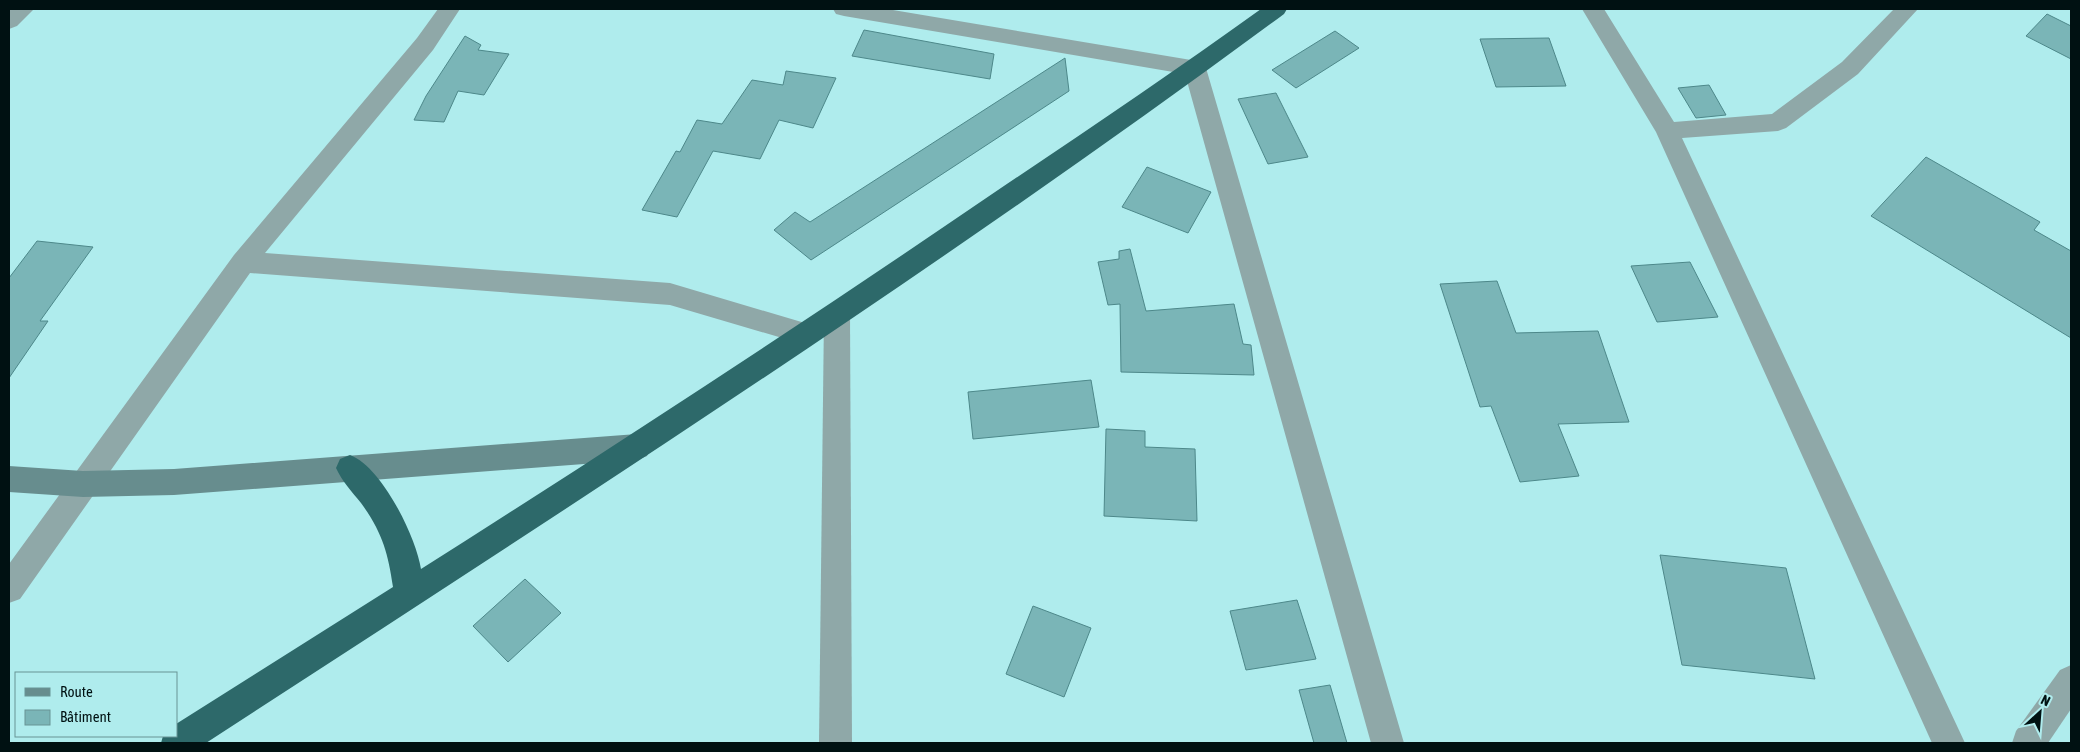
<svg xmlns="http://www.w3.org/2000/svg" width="2080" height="752" viewBox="0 0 2080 752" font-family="'Asap Condensed',sans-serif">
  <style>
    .building { fill: #7ab5b7; stroke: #4d888a }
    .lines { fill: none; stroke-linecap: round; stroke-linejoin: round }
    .street { fill: #8fa8a8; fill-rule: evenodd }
    .secondary { fill: #678d8e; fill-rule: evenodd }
    .highway { fill: #2d696a; fill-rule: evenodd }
  </style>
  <rect width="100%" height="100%" fill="#afeced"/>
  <g class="building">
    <path d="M 2047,14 L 2071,26 L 2071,59 L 2026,36 Z"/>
    <path d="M 864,30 L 994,54 L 990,79 L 852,56 Z"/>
    <path d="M 1335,31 L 1359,48 L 1296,88 L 1272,70 Z"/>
    <path d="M 465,36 L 481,45 L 478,50 L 509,54 L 484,95 L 458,91 L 444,122 L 414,120 L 426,96 Z"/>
    <path d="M 1549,38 L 1566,86 L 1496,87 L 1480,39 Z"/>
    <path d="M 1065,58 L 1069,91 L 811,260 L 774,230 L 795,212 L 810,222 Z"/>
    <path d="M 786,71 L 836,78 L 813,128 L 779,120 L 760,159 L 713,151 L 677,217 L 642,210 L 676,151 L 680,152 L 697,120 L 722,124 L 752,80 L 783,85 Z"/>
    <path d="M 1709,85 L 1726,115 L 1696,118 L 1678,88 Z"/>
    <path d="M 1276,93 L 1308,157 L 1268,164 L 1238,99 Z"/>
    <path d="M 1926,157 L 2040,222 L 2034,230 L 2071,251 L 2071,338 L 1871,216 Z"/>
    <path d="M 1147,167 L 1211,192 L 1188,233 L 1122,207 Z"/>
    <path d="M 37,241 L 93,247 L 40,321 L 48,321 L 9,378 L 9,278 Z"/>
    <path d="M 1130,249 L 1146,311 L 1234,304 L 1243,344 L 1251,345 L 1254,375 L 1121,372 L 1120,304 L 1108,305 L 1098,262 L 1119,259 L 1119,251 Z"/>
    <path d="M 1690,262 L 1718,317 L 1657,322 L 1631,266 Z"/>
    <path d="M 1497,281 L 1516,333 L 1598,331 L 1629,422 L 1558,424 L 1579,476 L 1520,482 L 1491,406 L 1480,407 L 1440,284 Z"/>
    <path d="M 1091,380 L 1099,427 L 973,439 L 968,392 Z"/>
    <path d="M 1106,429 L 1145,431 L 1145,447 L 1195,449 L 1197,521 L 1104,516 Z"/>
    <path d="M 1660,555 L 1786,568 L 1815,679 L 1682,665 Z"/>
    <path d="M 525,579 L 561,613 L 508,662 L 473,626 Z"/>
    <path d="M 1297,600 L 1316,659 L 1246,670 L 1230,611 Z"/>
    <path d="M 1033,606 L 1091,628 L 1064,697 L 1006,674 Z"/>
    <path d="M 1330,685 L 1347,743 L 1314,743 L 1299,690 Z"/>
  </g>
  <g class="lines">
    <g class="street">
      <path d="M 9,9 L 34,9 L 17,26 L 9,29 Z"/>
      <path d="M 438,9 L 460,9 L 433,50 L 265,253 L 670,283 L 815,326 L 819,334 L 815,342 L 806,345 L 670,305 L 250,273 L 20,599 L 9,603 L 9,564 L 234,255 L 417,38 Z"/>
      <path d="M 833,9 L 887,9 L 1203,62 L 1206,68 L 1404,743 L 1371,743 L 1185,74 L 844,16 L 836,14 Z"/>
      <path d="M 1582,9 L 1604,9 L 1674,122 L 1772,114 L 1842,62 L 1894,9 L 1918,9 L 1858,74 L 1786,128 L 1778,131 L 1682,138 L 1965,743 L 1932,743 L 1656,132 Z"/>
      <path d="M 837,303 L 846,306 L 850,314 L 852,743 L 819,743 L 824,314 L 828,306 Z"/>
      <path d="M 2071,665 L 2071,709 L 2048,743 L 2012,743 L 2016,731 L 2060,670 Z"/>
    </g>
    <path class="secondary" d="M 637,434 L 647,438 L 651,447 L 647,456 L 637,460 L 174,495 L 83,497 L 9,492 L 9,466 L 83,471 L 174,469 Z"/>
    <path class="highway" d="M 1261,9 L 1287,9 L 1284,14 C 935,272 569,507 206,743 L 161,743 L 163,736 L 176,736 L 176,724 L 393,587 C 388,552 382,532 361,503 C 352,492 342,481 336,468 L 340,459 L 350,455 C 382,467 416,537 421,569 C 615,446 808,320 998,190 C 1086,131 1175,71 1261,9 Z"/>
  </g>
  <rect width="2080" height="752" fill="none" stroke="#001112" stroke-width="20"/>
  <rect x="15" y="672" width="162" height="65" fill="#afeced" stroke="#699495"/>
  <rect x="25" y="688" width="25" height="8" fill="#678d8e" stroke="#699495"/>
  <text x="60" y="697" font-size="15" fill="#001112">Route</text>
  <rect x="25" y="710" width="25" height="15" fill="#7ab5b7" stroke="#699495"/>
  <text x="60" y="722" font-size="15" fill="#001112">Bâtiment</text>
  <g transform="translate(2040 712) rotate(26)" stroke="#afeced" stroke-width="4" paint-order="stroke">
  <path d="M0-4L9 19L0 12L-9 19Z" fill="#001112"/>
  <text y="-8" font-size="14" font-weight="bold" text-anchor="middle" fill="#001112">N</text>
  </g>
</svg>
